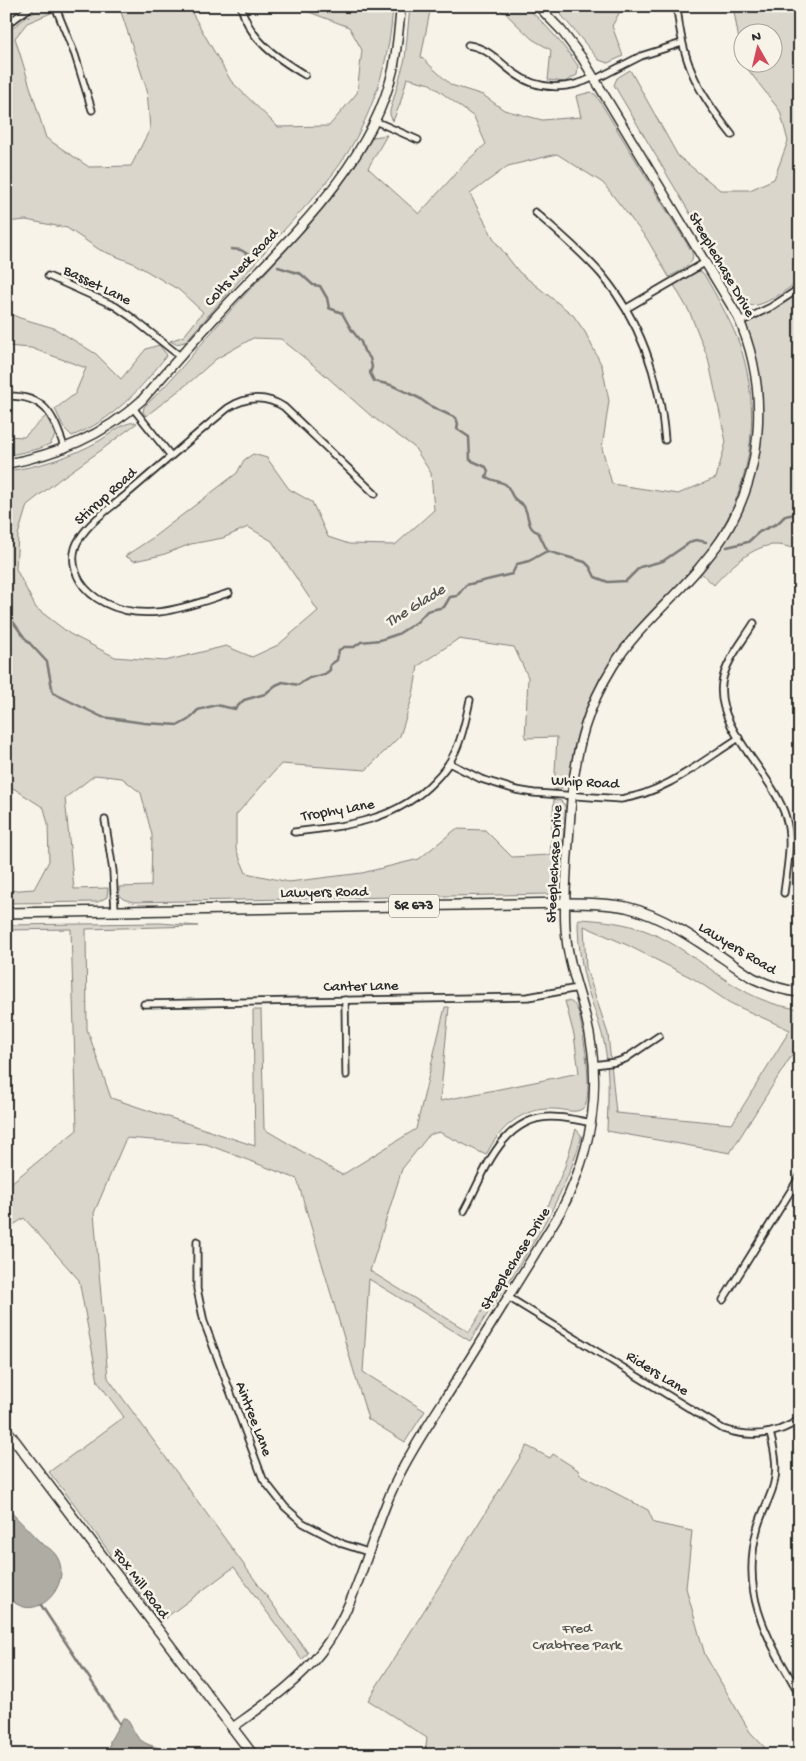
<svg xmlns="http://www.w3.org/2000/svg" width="806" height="1761" viewBox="0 0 806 1761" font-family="'Gochi Hand',sans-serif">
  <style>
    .green { fill: #dad6cc; stroke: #82807c; fill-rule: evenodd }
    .water { fill: #afaca4; stroke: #7a7874 }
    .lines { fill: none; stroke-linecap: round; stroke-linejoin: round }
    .stream { stroke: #7a7874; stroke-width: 2.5 }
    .minor-casing { stroke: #2b2b2b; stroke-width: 9 }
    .tertiary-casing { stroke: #2b2b2b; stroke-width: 11 }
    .secondary-casing { stroke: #2b2b2b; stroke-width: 12 }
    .primary-casing { stroke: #2b2b2b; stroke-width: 12 }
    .minor { stroke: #f7f3e8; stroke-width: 5.5 }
    .tertiary { stroke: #f7f3e8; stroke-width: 8 }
    .secondary { stroke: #f7f3e8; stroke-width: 9 }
    .primary { stroke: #f7f3e8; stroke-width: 9 }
    .labels { text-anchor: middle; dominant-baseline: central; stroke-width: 5; stroke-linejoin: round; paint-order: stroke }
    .shield { fill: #f7f3e8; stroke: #686764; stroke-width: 1 }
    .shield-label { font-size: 14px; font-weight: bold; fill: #2b2b2b }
    .street-label { font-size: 15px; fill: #2b2b2b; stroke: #f7f3e8 }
    .park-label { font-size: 15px; fill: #575653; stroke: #f7f3e8 }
    .water-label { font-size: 16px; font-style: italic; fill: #53524f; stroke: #f7f3e8 }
  </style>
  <rect width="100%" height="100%" fill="#f7f3e8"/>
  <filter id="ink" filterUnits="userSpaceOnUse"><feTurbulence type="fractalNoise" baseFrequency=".02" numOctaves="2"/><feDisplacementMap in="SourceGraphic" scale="10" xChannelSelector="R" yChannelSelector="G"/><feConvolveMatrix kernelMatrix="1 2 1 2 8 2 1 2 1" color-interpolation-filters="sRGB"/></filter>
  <g filter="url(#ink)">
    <g class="green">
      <path d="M 119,6 L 188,6 L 231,81 L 278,127 L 329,126 L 357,93 L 362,50 L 349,27 L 301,9 L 299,6 L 393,6 C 390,62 371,121 338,167 C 320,192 297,215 276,239 C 249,270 221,301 193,333 L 185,342 L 176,344 L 170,341 L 184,336 L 203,312 L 179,290 L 133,263 L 100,250 L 67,228 L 26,220 L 6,222 L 6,33 L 24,19 L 42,8 L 48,10 L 51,13 L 27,23 L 15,38 L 46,138 L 89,167 L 131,166 L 150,129 L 147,90 Z"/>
      <path d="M 410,6 L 431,6 L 421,57 L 451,85 L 483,95 L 504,110 L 542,120 L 581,117 L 576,96 L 591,92 L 596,95 L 692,252 C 696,266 679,271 669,277 L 647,239 L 603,183 L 557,154 L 508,166 L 470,194 L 495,241 L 519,272 L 573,315 L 585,332 L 602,366 L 609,401 L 602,448 L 612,484 L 678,494 L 716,478 L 726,442 L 708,358 L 690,313 L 674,285 L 697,271 L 702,272 L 705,276 C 717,297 729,318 738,340 C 765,414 751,497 702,558 C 671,597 632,628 606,670 C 591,693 581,718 575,744 C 571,757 572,777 565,787 L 554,790 L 557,737 L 525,738 L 528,677 L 514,647 L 458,639 L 418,666 L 413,695 L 400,736 L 366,770 L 281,764 L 236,815 L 236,849 L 246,873 L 289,882 L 362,873 L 419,859 L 456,829 L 485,830 L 512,857 L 550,855 L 554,799 L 561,801 L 564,804 L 566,808 L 559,885 L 554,893 L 551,894 L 133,902 L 123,899 L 119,895 L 119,887 L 151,886 L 152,835 L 141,793 L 122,778 L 95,775 L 65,798 L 74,889 L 108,888 L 107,897 L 98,902 L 6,903 L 6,891 L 34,889 L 49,861 L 48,824 L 44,808 L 13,788 L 6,788 L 6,471 C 38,467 71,457 99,441 C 110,435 124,420 137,423 L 100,451 L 60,479 L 27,505 L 18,535 L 16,569 L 36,608 L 70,634 L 115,657 L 165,661 L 226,646 L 252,657 L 278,645 L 318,611 L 272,541 L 248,527 L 223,538 L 191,544 L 162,555 L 134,561 L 125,556 L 151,539 L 237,473 L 244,460 L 253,454 L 267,458 L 289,489 L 312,502 L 328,537 L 349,544 L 395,545 L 434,510 L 431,473 L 414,447 L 370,415 L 317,368 L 281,339 L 253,338 L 216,359 L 191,381 L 146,416 L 143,412 L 144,407 C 176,377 201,343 230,311 C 281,255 335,203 373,137 L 387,135 L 368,168 L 419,214 L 468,160 L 486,144 L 474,117 L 430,84 L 407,78 L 400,104 L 393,121 L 390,115 L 390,111 L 405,59 Z"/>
      <path d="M 494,6 C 502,6 515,4 522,6 C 536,11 570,53 578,66 L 577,75 L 565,82 L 548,80 L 551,50 L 532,39 L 505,13 Z"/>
      <path d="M 561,6 L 623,6 L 612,26 L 623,56 L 608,63 L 599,60 L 558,11 Z"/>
      <path d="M 733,6 L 800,6 L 800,280 C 788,289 756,314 743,303 L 614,85 L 617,78 L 630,70 L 678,156 L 720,190 L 750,190 L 774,179 L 788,141 L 780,111 L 743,63 ZM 744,32 L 774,32 L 774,62 L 744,62 Z"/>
      <path d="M 800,288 L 800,551 C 792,548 784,545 776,545 C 753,544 727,570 714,585 L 701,573 L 749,479 L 758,397 L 740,322 Z"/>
      <path d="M 6,312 L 20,318 L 54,328 L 96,354 L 121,379 L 146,349 L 159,345 L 167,355 C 140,390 113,420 72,436 L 64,428 L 55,409 L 75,394 L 86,368 L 31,348 L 6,346 Z"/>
      <path d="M 46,416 L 52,427 L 55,436 L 50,444 L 38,449 L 6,456 L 6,436 L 24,437 Z"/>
      <path d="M 578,919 C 602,920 627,923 649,932 C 704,955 737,1003 800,1009 L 800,1042 L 730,1153 L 607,1131 C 608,1101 610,1071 604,1042 C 598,1016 586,991 582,965 C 579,949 578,934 578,919 ZM 584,926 L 627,945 L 694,979 L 730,1003 L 790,1030 L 732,1124 L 616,1113 L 608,1034 L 586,968 Z"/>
      <path d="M 160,923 L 198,926 L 86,929 L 87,1029 L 111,1098 L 255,1146 L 253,1010 L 261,1010 L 264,1129 L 342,1175 L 416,1129 L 445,1007 L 449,1007 L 440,1101 L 579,1073 L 574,1035 L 565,1001 C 579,1000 580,1019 582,1030 C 585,1044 594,1102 582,1109 C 575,1114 563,1109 555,1109 C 522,1107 500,1127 486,1155 L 439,1132 L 429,1135 L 402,1169 L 370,1271 L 469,1332 L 550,1202 L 565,1166 L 576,1129 L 581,1135 L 581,1139 C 559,1214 511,1276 470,1341 L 369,1279 L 363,1372 L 425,1411 L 405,1442 L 368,1419 L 297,1179 L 206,1144 L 126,1138 L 94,1213 L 108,1378 L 308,1653 L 302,1660 L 234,1567 L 160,1622 L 75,1505 L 49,1472 L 124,1417 L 98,1382 L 79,1280 L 24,1218 L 6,1230 L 6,1187 L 77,1130 L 71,929 L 6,930 L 6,925 Z"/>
      <path d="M 527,1446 L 550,1458 L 553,1454 L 578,1470 L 579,1474 L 648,1510 L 654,1523 L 692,1531 L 686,1588 L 705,1655 L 750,1732 L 772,1755 L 425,1755 L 427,1738 L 368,1700 Z"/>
    </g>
    <g class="water">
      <path d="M 6,1507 L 42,1544 C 89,1566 38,1637 6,1594 Z"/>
      <path d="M 123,1718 L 126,1718 C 132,1725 134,1736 142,1741 C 152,1748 159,1745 170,1755 L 109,1755 L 110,1741 Z"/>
    </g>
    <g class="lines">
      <g class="stream">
        <path d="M 231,249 L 241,250 L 252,257"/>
        <path d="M 278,267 L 301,274 L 313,285 L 320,286 L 327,298 L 329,308 L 342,313 L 351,329 L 361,342 L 364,351 L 370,358 L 372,367 L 370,373 L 374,381 L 391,385 L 419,398 L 430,406 L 456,418 L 458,424 L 457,429 L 469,437 L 470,460 L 486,467 L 488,471 L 486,477 C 493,481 499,481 505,484 C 510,487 510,494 514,498 C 516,501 520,502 523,505 C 530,514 526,529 538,532 L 547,550"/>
        <path d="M 798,440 L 800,457"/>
        <path d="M 727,547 L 748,542 L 759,532 L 778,523 L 785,516 L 800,513"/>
        <path d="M 6,612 L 24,637 L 47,662 L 53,693 L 102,717 L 144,723 L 179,725 L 188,720 L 198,710 L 216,705 L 235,709 L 244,700 L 265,694 L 276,685 L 283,682 L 298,685 L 309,678 L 325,674 L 330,670 L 330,665 L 337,660 L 339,650 L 344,647 L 354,647 L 361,642 L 380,640 L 398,634 L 417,622 L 427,611 L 444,607 L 450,597 L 457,596 L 466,585 L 512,574 L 517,564 L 529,561 L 547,551 L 585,562 L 590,567 L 595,577 L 608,582 L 626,581 L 640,567 L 663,561 L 692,541 L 696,540 L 706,542"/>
        <path d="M 41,1605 L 119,1723"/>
      </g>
      <defs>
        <g id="minor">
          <path d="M 55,6 L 75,55 L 92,110"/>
          <path d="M 241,6 C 249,40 277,58 305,75"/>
          <path d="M 677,6 C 682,63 697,91 732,135"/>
          <path d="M 6,25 L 32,6"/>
          <path d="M 468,45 C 488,48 499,62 514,73 C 538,91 569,90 594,77"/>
          <path d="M 596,79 L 641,56 L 682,43"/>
          <path d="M 375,121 L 418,140"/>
          <path d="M 535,212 C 558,232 582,252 602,275 C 642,323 660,379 665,440"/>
          <path d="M 48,276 L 115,306 L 131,317 L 181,357"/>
          <path d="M 627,308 L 706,262"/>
          <path d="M 740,322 L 771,307 L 800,288"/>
          <path d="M 6,396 C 47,395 53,416 65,449"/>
          <path d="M 133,408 L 171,456"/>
          <path d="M 229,593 C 188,606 147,624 105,603 C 95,598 86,591 80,581 C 72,567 71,551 80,538 C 91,520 112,507 127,494 C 161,465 194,436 228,408 C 247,396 265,395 284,407 L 375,494"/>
          <path d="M 754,623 C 743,641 725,662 722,683 C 715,729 774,774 786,818 C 793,842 787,868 784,893"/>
          <path d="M 449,763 L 481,779 L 516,790 L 534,793 L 621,799 C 665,793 702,761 739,738"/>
          <path d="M 105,820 L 113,871 L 115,911"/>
          <path d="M 294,832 C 347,826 397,821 435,780 C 443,772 450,763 455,752 C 463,736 466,718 470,700"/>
          <path d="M 345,1000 L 346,1075"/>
          <path d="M 144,1004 L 528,997 L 578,988"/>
          <path d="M 594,1065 L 616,1062 L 625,1059 L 659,1036"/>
          <path d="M 464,1211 C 484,1175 500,1118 550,1117 C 564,1117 578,1120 592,1123"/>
          <path d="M 197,1241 L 197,1289 L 204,1322 L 263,1479 L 285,1507 L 303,1523 L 343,1544 L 368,1552"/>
          <path d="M 508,1297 L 723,1429 C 750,1438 776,1436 800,1419"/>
          <path d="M 723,1300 L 800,1176"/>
          <path d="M 770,1433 C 775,1452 779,1470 772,1490 C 768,1502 762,1513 758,1526 C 739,1595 767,1638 800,1695"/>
        </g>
        <g id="tertiary">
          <path d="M 6,464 C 58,454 103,436 142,400 C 172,366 202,331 233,298 C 295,233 372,161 393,70 C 397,49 399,28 401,6"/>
          <path d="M 232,1728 C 264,1705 296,1684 321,1652 C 363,1597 371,1525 404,1466 C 420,1436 440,1407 458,1378 C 492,1323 527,1267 561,1211 C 592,1151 603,1085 586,1018 C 580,993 570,969 567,943 C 563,916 566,889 567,861 C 569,839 570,816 572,794 C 577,745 587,708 613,666 C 636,629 671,601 699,568 C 707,558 716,548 723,537 C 765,471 769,385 737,315 L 582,58 L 561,30 L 538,6"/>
        </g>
        <path id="secondary" d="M 6,1429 L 253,1755"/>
        <path id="primary" d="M 6,913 L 565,903 C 585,903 605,903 626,907 C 672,918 714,953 753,978 C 768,985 783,991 800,992"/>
      </defs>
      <use href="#minor" class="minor-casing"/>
      <use href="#tertiary" class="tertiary-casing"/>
      <use href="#secondary" class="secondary-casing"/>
      <use href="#primary" class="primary-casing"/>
      <use href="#minor" class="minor"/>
      <use href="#tertiary" class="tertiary"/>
      <use href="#secondary" class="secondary"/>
      <use href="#primary" class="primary"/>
    </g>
  </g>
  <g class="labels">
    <rect class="shield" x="389" y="894.5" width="50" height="23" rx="4"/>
    <g class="shield-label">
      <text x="414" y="906">SR 673</text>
    </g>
    <g class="street-label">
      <text transform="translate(721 265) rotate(60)">Steeplechase Drive</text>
      <text transform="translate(242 268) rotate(-47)">Colts Neck Road</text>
      <text transform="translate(97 286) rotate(26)">Basset Lane</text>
      <text transform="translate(106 497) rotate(-42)">Stirrup Road</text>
      <text transform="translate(585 783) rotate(3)">Whip Road</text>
      <text transform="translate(338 811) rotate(-10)">Trophy Lane</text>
      <text transform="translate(555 864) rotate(-87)">Steeplechase Drive</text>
      <text transform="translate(324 893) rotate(-1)">Lawyers Road</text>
      <text transform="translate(737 949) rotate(31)">Lawyers Road</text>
      <text transform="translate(361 987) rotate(-1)">Canter Lane</text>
      <text transform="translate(516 1259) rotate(-58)">Steeplechase Drive</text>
      <text transform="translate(657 1374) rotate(32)">Riders Lane</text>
      <text transform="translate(253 1419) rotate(69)">Aintree Lane</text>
      <text transform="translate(140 1584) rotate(53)">Fox Mill Road</text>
    </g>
    <g class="park-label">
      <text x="577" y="1629">Fred<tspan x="577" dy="17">Crabtree Park</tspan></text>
    </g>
    <g class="water-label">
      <text transform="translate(416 607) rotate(-32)">The Glade</text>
    </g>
  </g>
  <rect width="806" height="1761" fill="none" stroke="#f7f3e8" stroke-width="25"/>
  <rect x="12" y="12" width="781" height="1736" fill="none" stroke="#2b2b2b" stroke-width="2" filter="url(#ink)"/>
  <g transform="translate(758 48) rotate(352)"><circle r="24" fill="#f7f3e8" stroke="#a5a39c"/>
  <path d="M0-4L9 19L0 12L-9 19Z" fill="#d1495b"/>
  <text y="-8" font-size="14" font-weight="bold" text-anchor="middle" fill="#2b2b2b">N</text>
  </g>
</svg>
